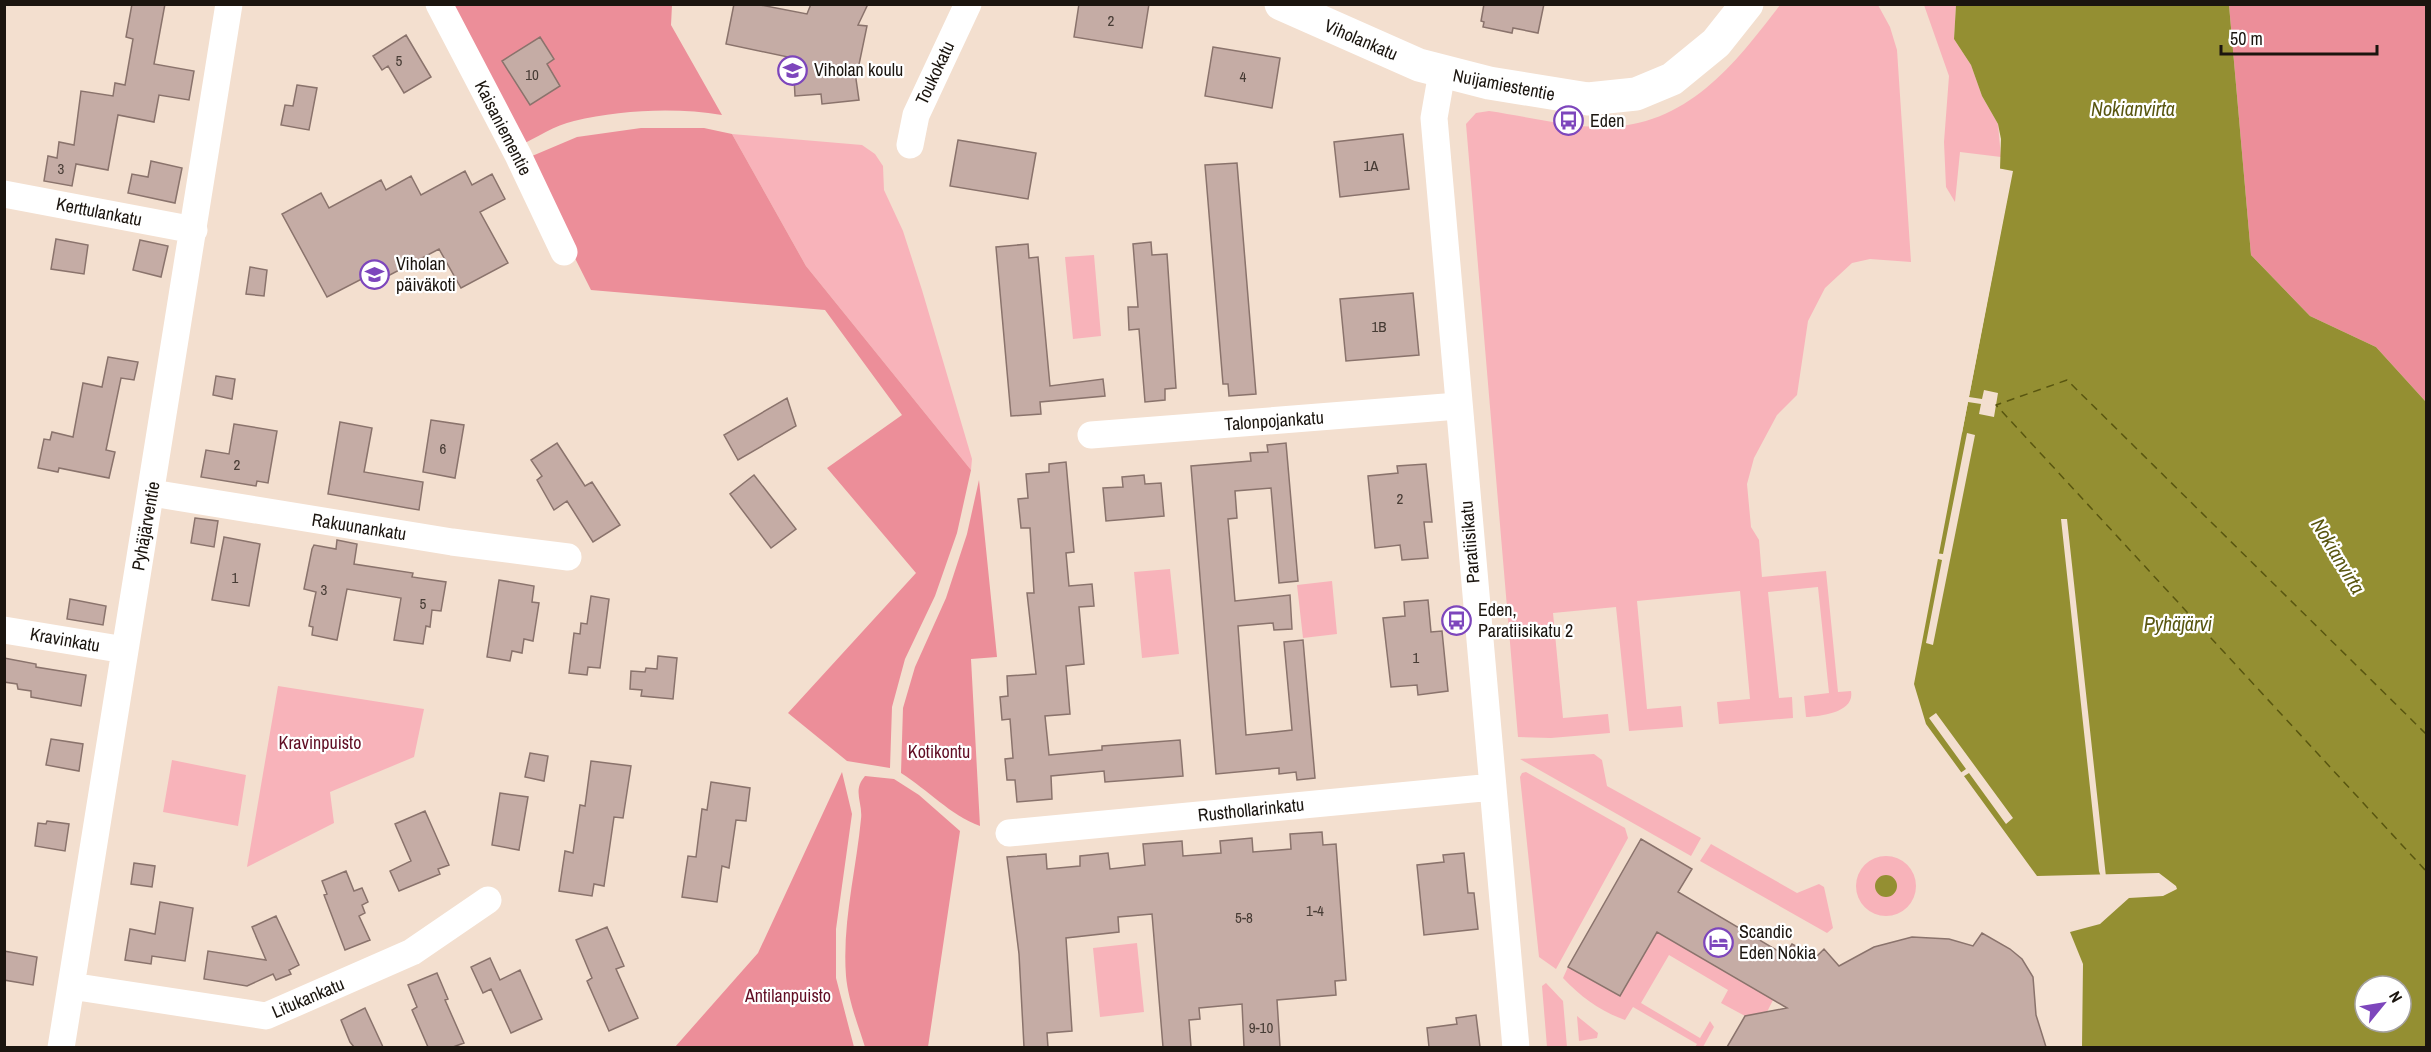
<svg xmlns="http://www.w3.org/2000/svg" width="2431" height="1052" viewBox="0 0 2431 1052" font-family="'Archivo Narrow',sans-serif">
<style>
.green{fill:#f8b3ba}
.forest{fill:#ec8e99}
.water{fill:#948f32;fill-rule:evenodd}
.pier{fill:#f3dfcf}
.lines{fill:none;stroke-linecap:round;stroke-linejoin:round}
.ferry{stroke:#595610;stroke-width:1.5;stroke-dasharray:8 6;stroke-linecap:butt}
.building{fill:#c5aca5;stroke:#8a736c;stroke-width:1.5}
.minor{stroke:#fff;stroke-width:27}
.major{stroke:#fff;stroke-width:33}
.labels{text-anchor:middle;stroke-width:4.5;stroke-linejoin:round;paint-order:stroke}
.number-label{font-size:15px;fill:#463b34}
.street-label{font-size:18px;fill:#1b150f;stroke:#fff}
.poi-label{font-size:18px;fill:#1b150f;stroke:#fff;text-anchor:start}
.park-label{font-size:18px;fill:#610d23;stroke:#fff}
.water-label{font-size:20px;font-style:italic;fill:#595610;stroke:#fff}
</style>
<rect width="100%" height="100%" fill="#f3dfcf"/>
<path class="green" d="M1780,5H1878L1890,27L1897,50L1911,262L1870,259L1852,263L1825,288L1808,321L1797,395L1777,415L1754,458L1747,484L1751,527L1759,540L1762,577L1826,571L1838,692L1851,691C1855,712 1822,716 1806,717L1804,696L1829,693L1818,587L1768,592L1779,698L1792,697L1793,718L1719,724L1717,702L1750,699L1740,591L1637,601L1647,709L1681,706L1683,727L1629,731L1616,607L1553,613L1563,718L1608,714L1610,733L1551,738L1518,737L1466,124L1476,113L1489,111C1524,116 1567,127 1602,127C1687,127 1734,65 1780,5Z
M1924,5H1956L1954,39L1971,65L1982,96L1998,124L2001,157L1960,152L1955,202L1946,187L1944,142L1949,76Z
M732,134L862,145L875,154L883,166L884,190L903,231L922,290L972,459L971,470L806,266Z
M1094,255L1101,336L1073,339L1065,257Z
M1170,569L1179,654L1142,658L1134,572Z
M1332,581L1337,634L1303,638L1297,585Z
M278,686L424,709L414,757L330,792L334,823L247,867Z
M1594,754L1602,760L1607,786L1701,838L1691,856L1520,759Z
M172,760L246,775L238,826L163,812Z
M1526,772L1625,828L1628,838L1556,969L1539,957L1520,777L1522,773Z
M1711,844L1797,893L1819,884L1824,887L1833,928L1827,933L1700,861Z
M1856 886a30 30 0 1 1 60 0a30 30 0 1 1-60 0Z
M1657,932L1773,1000L1767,1012L1745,1016L1721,1003L1728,990L1669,955L1641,1003L1700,1038L1710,1021L1714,1027L1703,1047H1695L1697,1044L1633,1007L1625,1020C1600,1011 1582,998 1563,978L1568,967L1620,996Z
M1137,943L1144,1012L1100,1017L1093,948Z
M1546,983L1563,1001L1567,1047H1547L1542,986Z
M1577,1016L1598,1033L1597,1038L1579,1041Z"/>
<path class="forest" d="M447,5H672L671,25L722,115C675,107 620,110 574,121C555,125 536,138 519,146Z
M2229,5H2426V402L2376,347L2310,316L2251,255Z
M641,128H704L732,134L806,266L971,470L957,533L935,596L905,659L892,707L890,768L847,761L788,713L916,573L827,468L902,415L825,310L591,290L525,159L577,137Z
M979,480L997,657L971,659L980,826C950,815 928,790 901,773L903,708L915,667L946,598L967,534Z
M842,772L852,814L836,929V978L854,1047H675L758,953Z
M865,776L894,779L919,795L960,831L928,1047H865C858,1025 848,999 846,976C842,923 856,871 861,819C863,802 852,791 865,776Z"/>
<path class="water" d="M1956,5H2229L2251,255L2310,316L2376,347L2426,402V1047H2082L2083,964L2070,932L2100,924L2129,898L2163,896L2177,889L2176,886L2159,873L2037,876L1926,724L1914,684L2012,172L2000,169L2001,139L1998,124L1982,96L1971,65L1954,39ZM2365,986H2401V1022H2365Z
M1875 886a11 11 0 1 1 22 0a11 11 0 1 1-22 0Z"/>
<path class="pier" d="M1997,168L2013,171L1969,397L1982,399L1984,390L1998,393L1994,417L1979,414L1981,404L1968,402L1962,433L1959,432L2009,174L1999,172Z
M1967,433L1975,435L1933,645L1926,643L1942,560L1934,558L1935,553L1943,554Z
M2061,519H2067L2106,877H2101L2099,871Z
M1936,713L2013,818L2006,824L1969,773L1961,778L1959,774L1966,769L1929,718Z"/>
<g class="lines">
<path class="ferry" d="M2426,734L2067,380L1996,405L2426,871"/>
</g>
<path class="building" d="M132,4H165L154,64L194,71L189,100L159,95L154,122L118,115L108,170L76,164L72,186L44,181L48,156L57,158L59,142L74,145L81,91L113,96L115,83L125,85L133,39L126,37Z
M734,4H755L807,14L811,4H868L858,25L867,26L856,79L859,100L822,104L821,94L795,96L793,58L726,44Z
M1079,4H1149L1142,48L1074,37Z
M1484,4H1544L1538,33L1513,28L1512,33L1483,27L1484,22L1481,21Z
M406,35L431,77L404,93L388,66L382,70L373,56Z
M540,37L554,59L547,64L560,86L530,105L502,61Z
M1213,47L1280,58L1272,108L1205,96Z
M297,85L317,88L309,130L281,125L285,105L293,106Z
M1403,134L1409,189L1340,197L1334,142Z
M958,140L1036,153L1028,199L950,186Z
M151,161L182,168L175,203L128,193L132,174L148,177Z
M1237,163L1256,394L1229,396L1228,384H1223L1205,165Z
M465,171L472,185L492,174L505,199L480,212L508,263L461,288L439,249L386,277L381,269L327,297L282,214L321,193L329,208L381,180L386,190L411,176L421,195Z
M56,239L88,245L84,274L51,269Z
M140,240L168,246L161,277L133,270Z
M1151,242L1152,255L1167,254L1176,388L1165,389V400L1145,402L1139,329L1129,330L1128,307H1138L1133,244Z
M1028,244L1029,258L1038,257L1050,386L1103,379L1105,396L1040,402L1041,414L1011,416L996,247Z
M250,267L267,270L264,296L246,294Z
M1413,293L1419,355L1346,361L1340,299Z
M108,357L138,362L134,380L121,378L106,450L115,452L109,478L59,468L58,472L38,468L44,439L50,440L52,432L73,437L83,383L102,387Z
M216,376L235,379L232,399L213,395Z
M787,398L796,426L738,460L724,435Z
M431,420L464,425L455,478L423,472Z
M340,422L372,428L364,472L423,482L419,510L328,494Z
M234,424L277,431L268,483L257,481L256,486L201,477L206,450L229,454Z
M557,443L585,486L592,482L620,525L593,542L567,501L554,510L537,480L542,476L531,460Z
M1286,443L1298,581L1279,583L1271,488L1235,491L1237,518L1228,519L1235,601L1290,595L1292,629L1274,630L1273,623L1238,626L1246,735L1292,730L1284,642L1303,640L1315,778L1297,780L1296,772L1279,774V768L1216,774L1191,466L1251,461L1250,453L1268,452L1267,445Z
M1066,462L1074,552L1066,553L1069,586L1092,584L1094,606L1079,607L1084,664L1066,666L1070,714L1045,716L1049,755L1102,750V746L1180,740L1183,776L1105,782L1104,771L1051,776L1052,799L1017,802L1015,780H1007L1005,759L1013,758L1010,719L1002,720L1000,697L1008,696L1007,676L1036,674L1027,593H1034L1030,528H1021L1018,499L1028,498L1026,474L1049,472V464Z
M1426,464L1432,522H1424L1428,558L1402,560L1400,545L1375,548L1368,476L1398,473L1397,466Z
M754,475L796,529L771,548L730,494Z
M1144,475L1145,484L1161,483L1164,516L1106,521L1103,488L1123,487L1122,477Z
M195,518L218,521L214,547L191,543Z
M224,537L260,544L249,606L212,600Z
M337,540L357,544L354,564L413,573L412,577L446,582L441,611L432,610L430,627L426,626L423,644L394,640L401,598L347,589L337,640L312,635L313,627L309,626L316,592L304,589L312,549L314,545L336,549Z
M499,580L534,586L532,602L539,603L533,641L524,639L522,653L512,651L510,661L487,657Z
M591,596L609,599L600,668L588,667L587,675L569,673L574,633L580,634L581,623L587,624Z
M70,599L106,606L103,625L67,619Z
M1428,600L1431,632L1442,631L1448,691L1418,695L1417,685L1391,687L1383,618L1405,616L1404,602Z
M658,656L677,658L673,699L641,696L642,690L630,689L631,671L645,672L646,668L657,669Z
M4,658L36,664V667L86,675L81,706L31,697V691L18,689L17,684L4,682Z
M51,739L83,744L79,771L46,765Z
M530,753L548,756L544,781L525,777Z
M591,761L631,766L623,818L614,817L604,886L594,884L592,896L559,891L565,851L573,853L580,805L585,806Z
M711,782L750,788L746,821L736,820L729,868L722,866L717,902L682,897L688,856L696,857L702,809L707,810Z
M500,793L528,797L519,850L492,845Z
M425,811L449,865L438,869L440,874L399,891L390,871L411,861L395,824Z
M47,821L69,824L65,851L35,846L38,823L46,824Z
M1322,832L1323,845L1336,844L1346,980L1335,981L1336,995L1277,1000L1280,1047H1244L1242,1004L1199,1008L1200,1019L1189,1020L1191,1047H1163L1152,914L1118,917L1119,932L1066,938L1072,1031L1047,1033L1048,1047H1024L1019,954L1007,857L1046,854L1047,869L1080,866V856L1108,853L1110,869L1145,865L1143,844L1182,841L1183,856L1221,853L1220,841L1252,838L1253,852L1291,849L1290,834Z
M1641,839L1692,869L1678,892L1785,955L1792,944L1816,957L1824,949L1839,966L1874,947L1912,937L1949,939L1973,946L1982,933L2010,949L2022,959L2033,977L2036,1015L2046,1047H1727L1745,1016L1787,1008L1657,932L1620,996L1568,967Z
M1464,853L1468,893H1474L1478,929L1424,935L1417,865L1444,862L1443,855Z
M134,863L155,866L152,887L131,884Z
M346,871L354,891L362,888L368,902L362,905L365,913L359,916L370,940L345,950L324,895L327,894L322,881Z
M160,902L193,908L185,961L152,956L151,964L125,960L130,929L155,934Z
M276,916L299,965L289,970L291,974L276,980L273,974L247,986L204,979L208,951L266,960L252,927Z
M607,927L624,966L616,969L638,1018L609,1031L587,981L592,978L576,940Z
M4,951L37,957L33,985L4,980Z
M490,958L500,980L520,970L542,1019L511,1033L491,989L483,993L471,967Z
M437,973L448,999L445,1000L464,1043L453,1047H428L412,1010L417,1007L408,985Z
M365,1008L383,1047H354L350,1042L341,1020Z
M1476,1015L1480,1047H1429L1427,1028L1457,1024L1456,1018Z"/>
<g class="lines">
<path class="minor" d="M439,4L518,155L564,252
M1442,72L1434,118L1516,1048
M910,145L916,115L968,4
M4,194L194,230
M1091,435L1458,406
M152,493L452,542L568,557
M4,630L125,650
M1009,833L1493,787
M71,986L266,1016L412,952L488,900
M61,1048L229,4"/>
<path class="major" d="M1281,4L1419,65L1489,83L1588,99L1636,94L1672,79L1716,43L1747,4"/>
</g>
<defs>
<symbol id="school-ring" viewBox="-11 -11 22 22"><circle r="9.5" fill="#fff" stroke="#7d46bc" stroke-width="1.5"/><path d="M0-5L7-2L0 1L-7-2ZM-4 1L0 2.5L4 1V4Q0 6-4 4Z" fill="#7d46bc"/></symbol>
<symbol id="bus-ring" viewBox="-11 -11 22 22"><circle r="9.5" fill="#fff" stroke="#7d46bc" stroke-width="1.5"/><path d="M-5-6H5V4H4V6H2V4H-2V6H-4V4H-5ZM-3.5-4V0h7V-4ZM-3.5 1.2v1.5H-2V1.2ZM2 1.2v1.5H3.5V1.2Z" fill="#7d46bc"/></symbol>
<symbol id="hotel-ring" viewBox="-11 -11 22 22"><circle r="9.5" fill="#fff" stroke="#7d46bc" stroke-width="1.5"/><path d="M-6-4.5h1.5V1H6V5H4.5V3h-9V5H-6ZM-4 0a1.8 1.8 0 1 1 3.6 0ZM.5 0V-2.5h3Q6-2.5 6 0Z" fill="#7d46bc"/></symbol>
</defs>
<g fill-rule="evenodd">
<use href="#school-ring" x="776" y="54" width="33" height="33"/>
<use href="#bus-ring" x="1552" y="104" width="33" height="33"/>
<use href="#school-ring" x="358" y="258" width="33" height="33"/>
<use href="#bus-ring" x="1440" y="604" width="33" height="33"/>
<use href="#hotel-ring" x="1702" y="926" width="33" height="33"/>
</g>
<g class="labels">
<g class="number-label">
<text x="1111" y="26">2</text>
<text x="399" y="66">5</text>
<text x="532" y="80">10</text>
<text x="1243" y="82">4</text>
<text x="1371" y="171">1A</text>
<text x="61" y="174">3</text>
<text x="1379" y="332">1B</text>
<text x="443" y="454">6</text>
<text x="237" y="470">2</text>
<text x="1400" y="504">2</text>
<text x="235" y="583">1</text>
<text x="324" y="595">3</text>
<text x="423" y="609">5</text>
<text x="1416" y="663">1</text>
<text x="1315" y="916">1-4</text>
<text x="1244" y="923">5-8</text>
<text x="1261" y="1033">9-10</text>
</g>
<g class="street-label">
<text transform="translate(1361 40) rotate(23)" y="6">Viholankatu</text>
<text transform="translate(935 73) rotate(-65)" y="6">Toukokatu</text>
<text transform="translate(1504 85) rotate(11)" y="6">Nuijamiestentie</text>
<text transform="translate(503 128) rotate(63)" y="6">Kaisaniementie</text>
<text transform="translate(99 212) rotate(11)" y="6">Kerttulankatu</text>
<text transform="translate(1274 421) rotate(-4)" y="6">Talonpojankatu</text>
<text transform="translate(146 526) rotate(-80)" y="6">Pyhäjärventie</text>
<text transform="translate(359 527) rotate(9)" y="6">Rakuunankatu</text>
<text transform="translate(1470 542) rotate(-95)" y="6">Paratiisikatu</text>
<text transform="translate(65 640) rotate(10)" y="6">Kravinkatu</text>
<text transform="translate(1251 810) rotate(-6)" y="6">Rusthollarinkatu</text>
<text transform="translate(308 998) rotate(-23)" y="6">Litukankatu</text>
</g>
<g class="poi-label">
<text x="814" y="76">Viholan koulu</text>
<text x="1590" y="127">Eden</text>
<text x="396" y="270">Viholan<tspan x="396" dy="21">päiväkoti</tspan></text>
<text x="1478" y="616">Eden,<tspan x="1478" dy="21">Paratiisikatu 2</tspan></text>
<text x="1739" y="938">Scandic<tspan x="1739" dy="21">Eden Nokia</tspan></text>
</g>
<g class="park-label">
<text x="320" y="749">Kravinpuisto</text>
<text x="939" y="758">Kotikontu</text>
<text x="788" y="1002">Antilanpuisto</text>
</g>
<g class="water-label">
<text x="2133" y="116">Nokianvirta</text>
<text transform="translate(2338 556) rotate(59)" y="7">Nokianvirta</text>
<text x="2178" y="631">Pyhäjärvi</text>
</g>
</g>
<rect width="2431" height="1052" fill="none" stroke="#1b150f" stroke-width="12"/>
<g transform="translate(2383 1004) rotate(60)"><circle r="28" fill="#ffffff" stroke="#a4a19f" stroke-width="1.5"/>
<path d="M0-4.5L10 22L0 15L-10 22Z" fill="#7d46bc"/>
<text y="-9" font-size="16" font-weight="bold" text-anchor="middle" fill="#1b150f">N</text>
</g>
<path d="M2221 45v9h156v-9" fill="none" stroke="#1b150f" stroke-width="3"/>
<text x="2230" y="45" font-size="18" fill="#1b150f" stroke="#ffffff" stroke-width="4.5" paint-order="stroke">50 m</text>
</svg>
